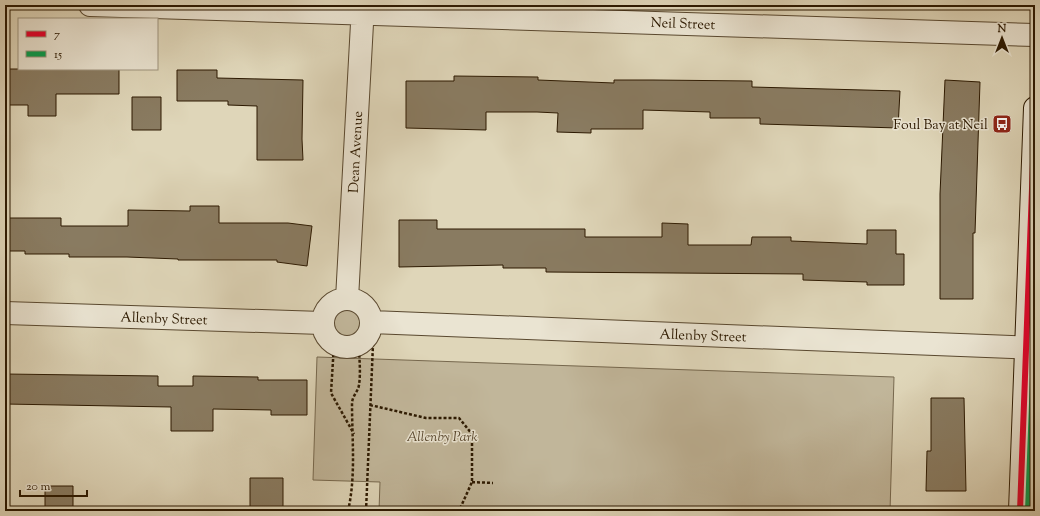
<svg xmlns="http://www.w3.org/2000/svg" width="1040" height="516" viewBox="0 0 1040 516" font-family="'Sorts Mill Goudy',serif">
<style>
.green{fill:#c1b69a;stroke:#76684e}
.building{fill:#897b61;stroke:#2c1901}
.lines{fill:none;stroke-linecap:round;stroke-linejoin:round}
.street-casing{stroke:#59482f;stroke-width:24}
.secondary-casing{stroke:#2c1901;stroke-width:24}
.path{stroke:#2c1901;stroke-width:2.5;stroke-dasharray:3 2;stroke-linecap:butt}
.street{stroke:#eae4d2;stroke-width:22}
.secondary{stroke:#eae4d2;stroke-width:22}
.bus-1-casing{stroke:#eae4d2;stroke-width:9}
.bus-2-casing{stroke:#eae4d2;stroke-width:9}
.bus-1{stroke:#e4002b;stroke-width:6}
.bus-2{stroke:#029f4d;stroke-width:6}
.labels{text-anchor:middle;stroke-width:3;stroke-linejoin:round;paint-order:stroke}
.street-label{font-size:14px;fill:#2c1901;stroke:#eae4d2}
.poi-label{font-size:14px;fill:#2c1901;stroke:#eae4d2;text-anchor:end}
.park-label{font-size:14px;font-style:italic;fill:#59482f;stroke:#eae4d2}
</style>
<rect width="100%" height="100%" fill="#dfd6b9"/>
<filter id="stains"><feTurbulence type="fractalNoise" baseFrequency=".005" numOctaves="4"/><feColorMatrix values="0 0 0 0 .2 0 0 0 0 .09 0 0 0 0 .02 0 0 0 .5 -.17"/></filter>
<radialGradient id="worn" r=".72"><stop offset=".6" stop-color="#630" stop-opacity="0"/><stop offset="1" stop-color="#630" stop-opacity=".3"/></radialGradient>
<path class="green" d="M349,307L359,312C362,319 361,323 358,330C344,358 316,313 349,307Z
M317,357L894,377L890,511H379L380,482L313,480Z"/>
<path class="building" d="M5,69H119V94H56V116H28V105H5Z
M177,70H217V78L303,80L302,139L303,160H257V106L228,105V101H177Z
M454,76L538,77V80L614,83V80H653L752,81V87L900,91L898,128L760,124V118H710V112L643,110V129H591V133L557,132L558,113L537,112H486V130L406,128V81H454Z
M945,80L980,82L975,233H973V299H940V194Z
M132,97H161V130H132Z
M190,206H219V223H288L312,226L307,266L277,262V260H178V259L127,257H69V254H25V251H5V218H61V226H128V210L190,211Z
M399,220H437V229H585V237H662V223L688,224V245H751L752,237H791V241L867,244V230H896V254H904V285H867V282L803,280V274L546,272V268H503V265L399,267Z
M5,374L158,376V386H193V376L258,377V380H307V415H271V410L213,409V431H171V407L5,404Z
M931,398H964L966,491H926L927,451H931Z
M250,478H283V511H250Z
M45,486H73V510H45Z"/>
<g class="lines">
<defs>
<path id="street" d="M90,5L1035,35
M347,299L363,5
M323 323a24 24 0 1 1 48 0a24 24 0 1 1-48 0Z
M5,313L322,323
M371,322L1035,348"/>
<path id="secondary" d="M1020,511L1035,108"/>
</defs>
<use href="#street" class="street-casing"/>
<use href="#secondary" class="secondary-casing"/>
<path class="path" d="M334,344L331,393L354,434
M370,405L426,418H459L472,434V482L459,511
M472,482L493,483
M348,511C356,476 352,440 352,404C352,396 358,392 359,385C361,372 359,357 359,345
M366,511L373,344"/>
<use href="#street" class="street"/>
<use href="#secondary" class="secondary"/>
<defs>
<path id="bus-1" d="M1020,511L1035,108"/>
<path id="bus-2" d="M1028,511L1035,323"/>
</defs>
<use href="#bus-1" class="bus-1-casing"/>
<use href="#bus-2" class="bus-2-casing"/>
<use href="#bus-1" class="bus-1"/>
<use href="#bus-2" class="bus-2"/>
</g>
<defs>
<symbol id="bus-square" viewBox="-11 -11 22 22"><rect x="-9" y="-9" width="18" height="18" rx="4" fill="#8f2418" stroke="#eae4d2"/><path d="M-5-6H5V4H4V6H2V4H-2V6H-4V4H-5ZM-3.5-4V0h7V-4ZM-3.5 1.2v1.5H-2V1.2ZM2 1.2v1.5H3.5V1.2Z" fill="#fff"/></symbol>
</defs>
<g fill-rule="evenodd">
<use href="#bus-square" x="991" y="113" width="22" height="22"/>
</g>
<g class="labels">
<g class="street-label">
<text transform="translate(683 23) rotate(2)" y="5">Neil Street</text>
<text transform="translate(355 152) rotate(-87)" y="5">Dean Avenue</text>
<text transform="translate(164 318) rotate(2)" y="5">Allenby Street</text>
<text transform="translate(703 335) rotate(2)" y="5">Allenby Street</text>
</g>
<g class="poi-label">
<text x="988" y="129">Foul Bay at Neil</text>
</g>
<g class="park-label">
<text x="442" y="441">Allenby Park</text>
</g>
</g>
<rect width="1040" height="516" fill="none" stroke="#dfd6b9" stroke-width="20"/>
<rect x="6" y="6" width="1028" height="504" fill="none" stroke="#2c1901" stroke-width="2"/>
<rect x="10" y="10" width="1020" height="496" fill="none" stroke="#2c1901"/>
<rect x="18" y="18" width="140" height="52" fill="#eae4d2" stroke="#9e937e"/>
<rect x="26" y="31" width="20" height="6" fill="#e4002b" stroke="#9e937e"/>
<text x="54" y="38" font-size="12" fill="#2c1901">7</text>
<rect x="26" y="51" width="20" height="6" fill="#029f4d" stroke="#9e937e"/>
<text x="54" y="58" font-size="12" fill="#2c1901">15</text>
<g transform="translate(1002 38)" stroke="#eae4d2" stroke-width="3" paint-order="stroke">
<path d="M0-3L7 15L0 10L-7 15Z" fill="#2c1901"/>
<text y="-6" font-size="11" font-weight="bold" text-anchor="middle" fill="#2c1901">N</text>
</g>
<path d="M20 490v6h67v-6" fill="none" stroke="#2c1901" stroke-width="2"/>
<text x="26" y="490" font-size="12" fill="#2c1901" stroke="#eae4d2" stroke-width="3" paint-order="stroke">20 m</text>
<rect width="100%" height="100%" filter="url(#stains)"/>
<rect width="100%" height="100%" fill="url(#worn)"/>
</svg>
